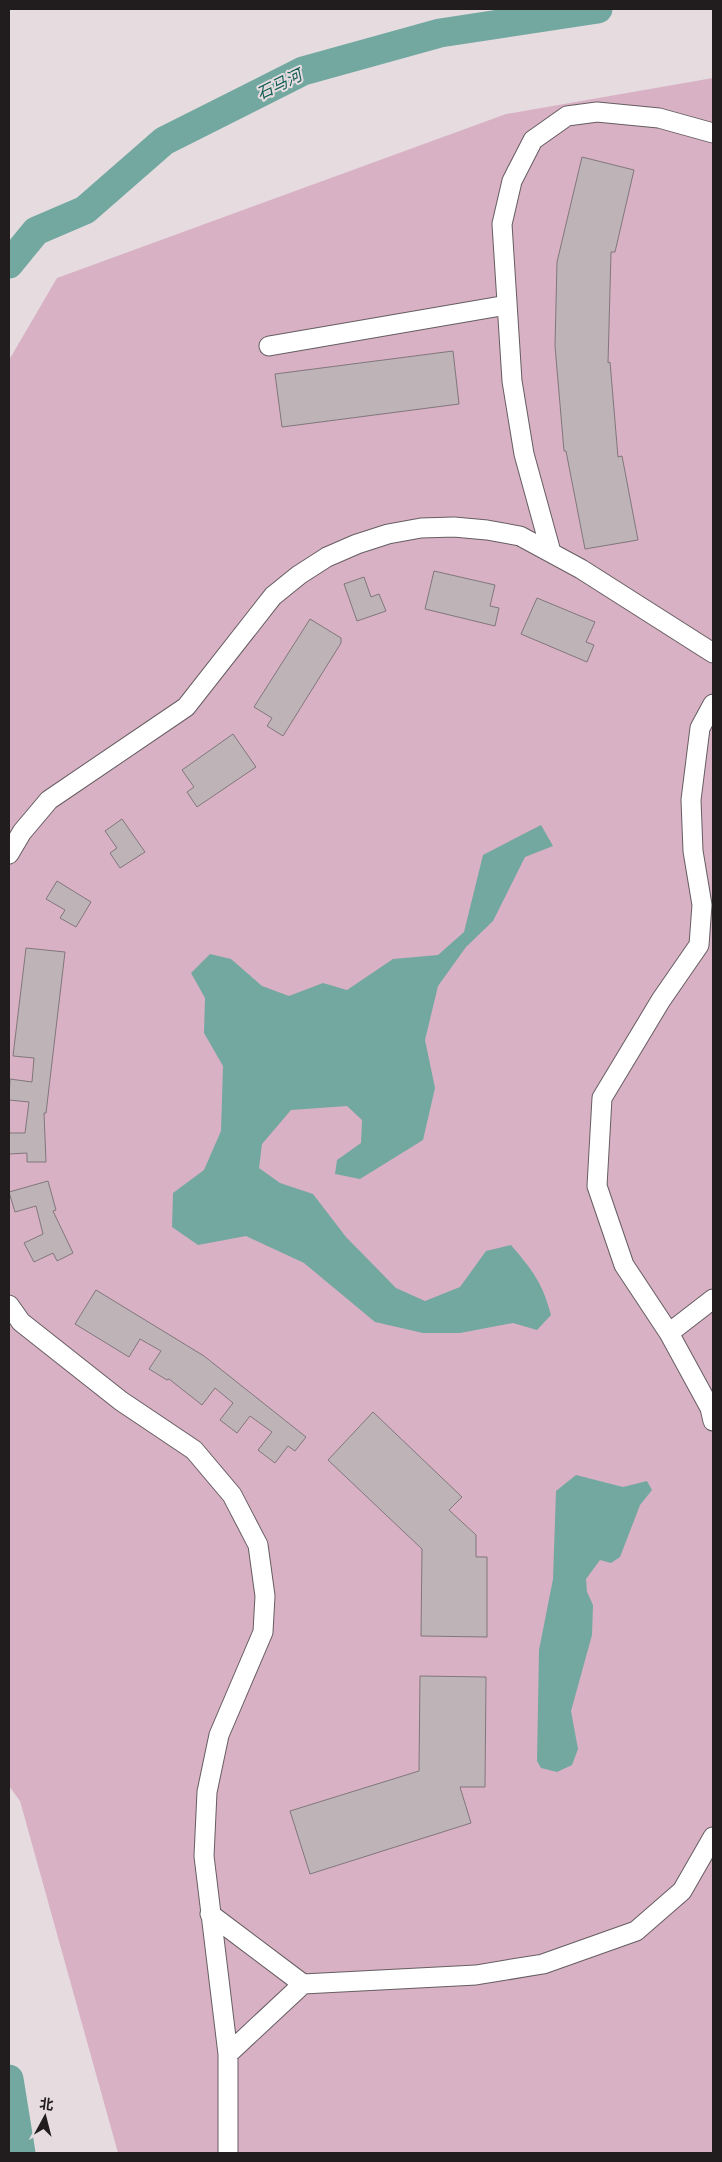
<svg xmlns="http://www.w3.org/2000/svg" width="722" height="2162" viewBox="0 0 722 2162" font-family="'Golos Text','Noto Sans SC',sans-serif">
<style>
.green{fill:#d8b1c4}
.water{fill:#72a8a0}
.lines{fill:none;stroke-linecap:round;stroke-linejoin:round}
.river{stroke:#72a8a0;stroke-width:29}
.building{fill:#beb4b8;stroke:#81777b}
.minor-casing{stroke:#665d61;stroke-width:21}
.minor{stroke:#fff;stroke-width:19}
.labels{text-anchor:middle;stroke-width:4;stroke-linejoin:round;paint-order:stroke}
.water-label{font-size:16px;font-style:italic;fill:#135f56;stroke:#e6dce0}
</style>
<rect width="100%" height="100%" fill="#e6dce0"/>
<path class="green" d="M713,78V2153H118L20,1801L9,1786V360L57,278L506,114Z"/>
<path class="water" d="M541,825L553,846L525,857L493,921L466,947L438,986L425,1040L435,1088L423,1140L360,1179L335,1174L337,1160L361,1143L362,1120L347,1106L291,1110L262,1144L259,1168L280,1183L313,1194L346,1237L396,1288L425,1301L460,1287L486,1251L511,1245C533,1271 542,1282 551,1315L537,1330L513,1323L460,1333H423L375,1322L304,1263L246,1236L198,1245L172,1227L173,1193L204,1170L221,1131L223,1066L204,1033L205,998L191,973L210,954L231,959L262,986L289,996L323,983L347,990L393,959L438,955L464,932L483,855Z
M576,1475L623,1487L647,1481L652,1490L640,1505L620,1557L611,1563L600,1560L586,1579L587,1592L593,1605L592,1635L571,1711L578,1749L572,1765L557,1772L541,1768L537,1761L539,1650L553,1579L556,1491Z"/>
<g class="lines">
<path class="river" d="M9,264L36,231L85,210L164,141L303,71L440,33L598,9
M9,2079L21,2153"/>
</g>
<path class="building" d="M582,157L634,170L615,252H611L608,363L610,362L618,457L622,456L638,540L585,549L566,451H564L555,346L557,262Z
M453,351L459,404L282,427L275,374Z
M434,571L495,585L490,606L499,608L495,626L425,609Z
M364,577L371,597L379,594L386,611L357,621L344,584Z
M537,598L595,622L586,642L594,645L587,662L521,634Z
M310,619L341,638V643L283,736L267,726L272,718L254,707Z
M233,734L256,767L197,807L187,792L194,787L182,770Z
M122,819L145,852L120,868L110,853L117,848L105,831Z
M57,881L91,902L76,927L60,918L65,910L46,899Z
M26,948L65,952L46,1113H44L46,1162H27V1153L9,1154V1133H25L29,1102L9,1100L10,1079L32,1082L34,1058L13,1056Z
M48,1181L56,1210L53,1211L73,1253L57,1261L53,1253L34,1262L24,1243L43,1234L36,1206L15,1212L9,1192Z
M96,1290L204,1356L306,1437L295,1451L288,1446L275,1463L258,1450L272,1432L250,1416L237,1433L220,1420L233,1403L215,1388L202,1405L169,1379L167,1380L149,1369L161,1351L140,1339L129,1357L75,1324Z
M373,1412L462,1497L449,1510L476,1535V1557H487V1637L421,1636L422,1549L328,1460Z
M420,1676L486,1677L485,1787H460L471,1823L310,1874L290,1811L419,1771Z"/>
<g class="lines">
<defs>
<path id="minor" d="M269,346L507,305
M551,552L524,454L512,381L502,224L512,181L533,140L567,116L597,112L659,118L713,133
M713,704L700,728L691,800L693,851L702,905L699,945L661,1000L602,1098L597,1186L624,1265L669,1333L710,1408L713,1421
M9,854L22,832L49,800L186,707L273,596L299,575L327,557L357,544L388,534L421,528L454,527L487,530L520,536L581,569L713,653
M9,1305L21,1322L121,1401L194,1450L232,1495L258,1545L265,1596L263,1632L219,1735L207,1792L204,1856L228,2054V2153
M669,1333L713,1299
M210,1914L303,1984L476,1975L543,1964L636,1931L682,1891L713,1837
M228,2054L303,1984"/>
</defs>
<use href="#minor" class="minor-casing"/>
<use href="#minor" class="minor"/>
</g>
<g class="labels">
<g class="water-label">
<text transform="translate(279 84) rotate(-26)" y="6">石马河</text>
</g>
</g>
<rect width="722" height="2162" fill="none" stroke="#211d1e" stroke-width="20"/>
<g transform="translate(45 2117) rotate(7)" stroke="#e6dce0" stroke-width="4" paint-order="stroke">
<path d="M0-4L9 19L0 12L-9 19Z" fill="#211d1e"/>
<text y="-8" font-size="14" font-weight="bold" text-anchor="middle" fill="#211d1e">北</text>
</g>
</svg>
